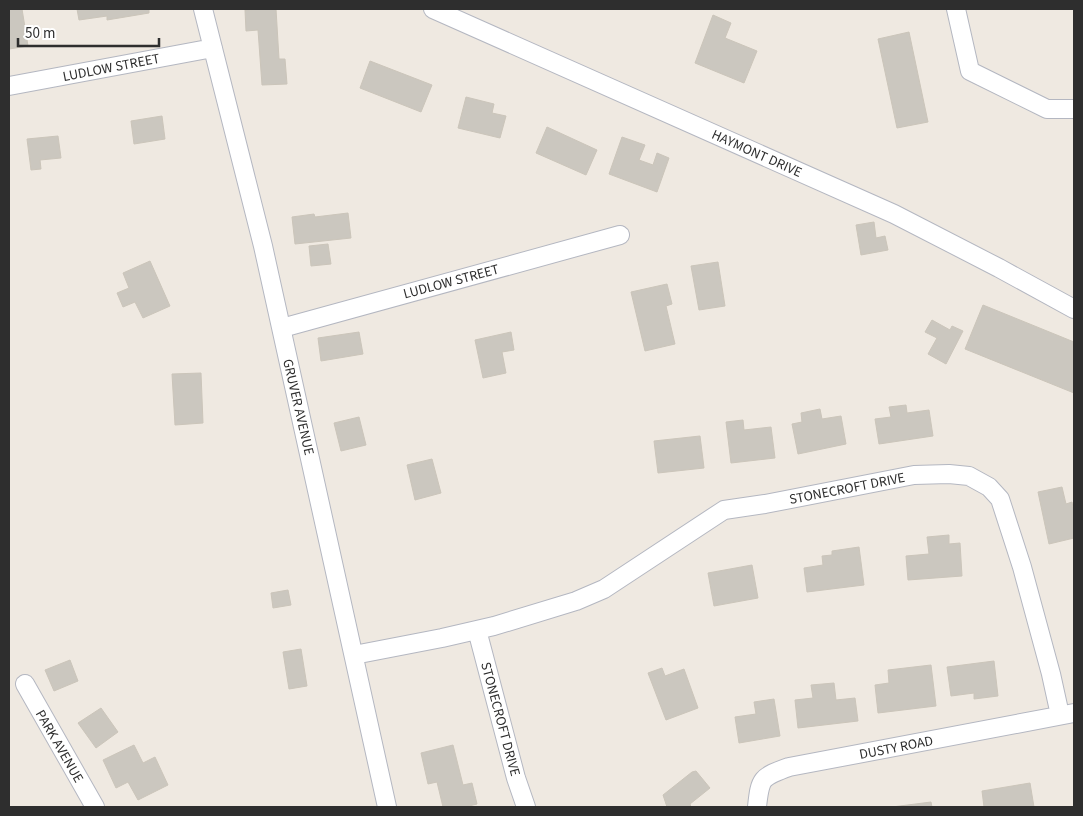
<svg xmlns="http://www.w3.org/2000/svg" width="1083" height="816" viewBox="0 0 1083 816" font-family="'Source Sans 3',sans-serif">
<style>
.building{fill:#cbc7bf;stroke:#cbc5ba}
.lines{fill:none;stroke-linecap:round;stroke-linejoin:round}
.minor-casing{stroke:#b4b7c1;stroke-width:20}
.minor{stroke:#fff;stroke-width:18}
.labels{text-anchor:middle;stroke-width:4.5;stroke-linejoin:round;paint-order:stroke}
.street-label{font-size:14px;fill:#2e2e2e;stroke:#fff}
</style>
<rect width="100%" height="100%" fill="#efe9e1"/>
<path class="building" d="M9,9H22L28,46L9,49Z
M77,9H149V13L107,20V16L79,20Z
M260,9H276L279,59H285L287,84L262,85L258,30L246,31L245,10Z
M713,15L731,23L725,38L757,51L744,83L695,63Z
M909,32L928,122L897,128L878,39Z
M370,61L432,85L421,112L360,88Z
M466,97L494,104L492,113L506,116L500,138L458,128Z
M162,116L165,139L134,144L131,121Z
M547,127L597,150L586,175L536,153Z
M58,136L61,158L40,160L41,169L31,170L27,139Z
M622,137L645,145L639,160L653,165L657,153L669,158L657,192L609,174Z
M348,213L351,238L295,244L292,217L314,214L315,217Z
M874,222L876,238L885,236L888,250L861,255L856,225Z
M328,244L331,264L311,266L309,246Z
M150,261L170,306L143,318L135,302L123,307L117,293L129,288L123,273Z
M718,262L725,306L699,310L691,266Z
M667,284L672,304L666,306L675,344L645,351L631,292Z
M983,305L1074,342V393L965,349Z
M932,320L950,330L952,326L963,331L946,364L928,354L937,338L925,332Z
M359,332L363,354L321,361L318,338Z
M511,332L514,350L502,352L506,373L483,378L475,340Z
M201,373L203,423L175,425L172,374Z
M906,405L907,413L929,410L933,436L879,444L875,419L891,417L889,407Z
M820,409L822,419L841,416L846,444L798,454L792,424L802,422L801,413Z
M359,417L366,445L341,451L334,423Z
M743,420L744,430L771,427L775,458L731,463L726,422Z
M700,436L704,468L658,473L654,441Z
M432,459L441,493L415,500L407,465Z
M1062,487L1066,504L1072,502L1074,513V538L1049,544L1038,492Z
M949,535V544L960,543L962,576L908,580L906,556L929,554L927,537Z
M859,547L864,585L807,592L804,568L823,565L822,556L832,555V551Z
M752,565L758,598L714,606L708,573Z
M288,590L291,605L273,608L271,593Z
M301,649L307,686L289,689L283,652Z
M70,660L78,681L54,691L45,670Z
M994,661L998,696L974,699V693L951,696L947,667Z
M931,665L936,706L878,713L875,685L889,683L888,670Z
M662,668L665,676L684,669L698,708L666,720L648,673Z
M834,683L836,700L855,698L858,721L798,728L795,700L813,698L811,685Z
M774,699L780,736L739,743L735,717L756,714L754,702Z
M101,708L118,732L96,748L78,723Z
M134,745L143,763L155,757L168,785L138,800L128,782L116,788L103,760Z
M453,745L463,785L472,783L477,804L465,807H443L437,782L428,784L421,753Z
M696,771L710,788L690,804L691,807H667L663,795L692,772Z
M1030,783L1034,807H984L982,791Z
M931,802L932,807H892Z"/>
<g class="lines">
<defs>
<path id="minor" d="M203,9L263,246L387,807
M433,9L894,214L999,268L1074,309
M956,9L970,71L1047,109H1074
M9,86L213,48
M282,328L620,235
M477,630L516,778L526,807
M354,655L442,638L494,626L576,601L604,589L724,510L765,504L914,475L949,474L969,476L989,487L1000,499L1022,567L1051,674L1060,715
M25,684L95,807
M757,807C760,778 761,777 789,767L1074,713"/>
</defs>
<use href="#minor" class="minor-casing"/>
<use href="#minor" class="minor"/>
</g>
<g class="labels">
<g class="street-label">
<text transform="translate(111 67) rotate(-11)" y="5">LUDLOW STREET</text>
<text transform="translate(757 153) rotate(24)" y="5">HAYMONT DRIVE</text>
<text transform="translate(451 281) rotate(-15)" y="5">LUDLOW STREET</text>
<text transform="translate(299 407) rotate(77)" y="5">GRUVER AVENUE</text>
<text transform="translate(847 488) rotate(-11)" y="5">STONECROFT DRIVE</text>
<text transform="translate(501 719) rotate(75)" y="5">STONECROFT DRIVE</text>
<text transform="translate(60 746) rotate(60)" y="5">PARK AVENUE</text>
<text transform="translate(896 747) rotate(-11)" y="5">DUSTY ROAD</text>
</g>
</g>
<rect width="1083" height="816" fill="none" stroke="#2e2e2e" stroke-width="20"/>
<path d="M18 38v8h141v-8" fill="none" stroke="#2e2e2e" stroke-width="2.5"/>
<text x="25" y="38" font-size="15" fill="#2e2e2e" stroke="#ffffff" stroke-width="4" paint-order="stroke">50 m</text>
</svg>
